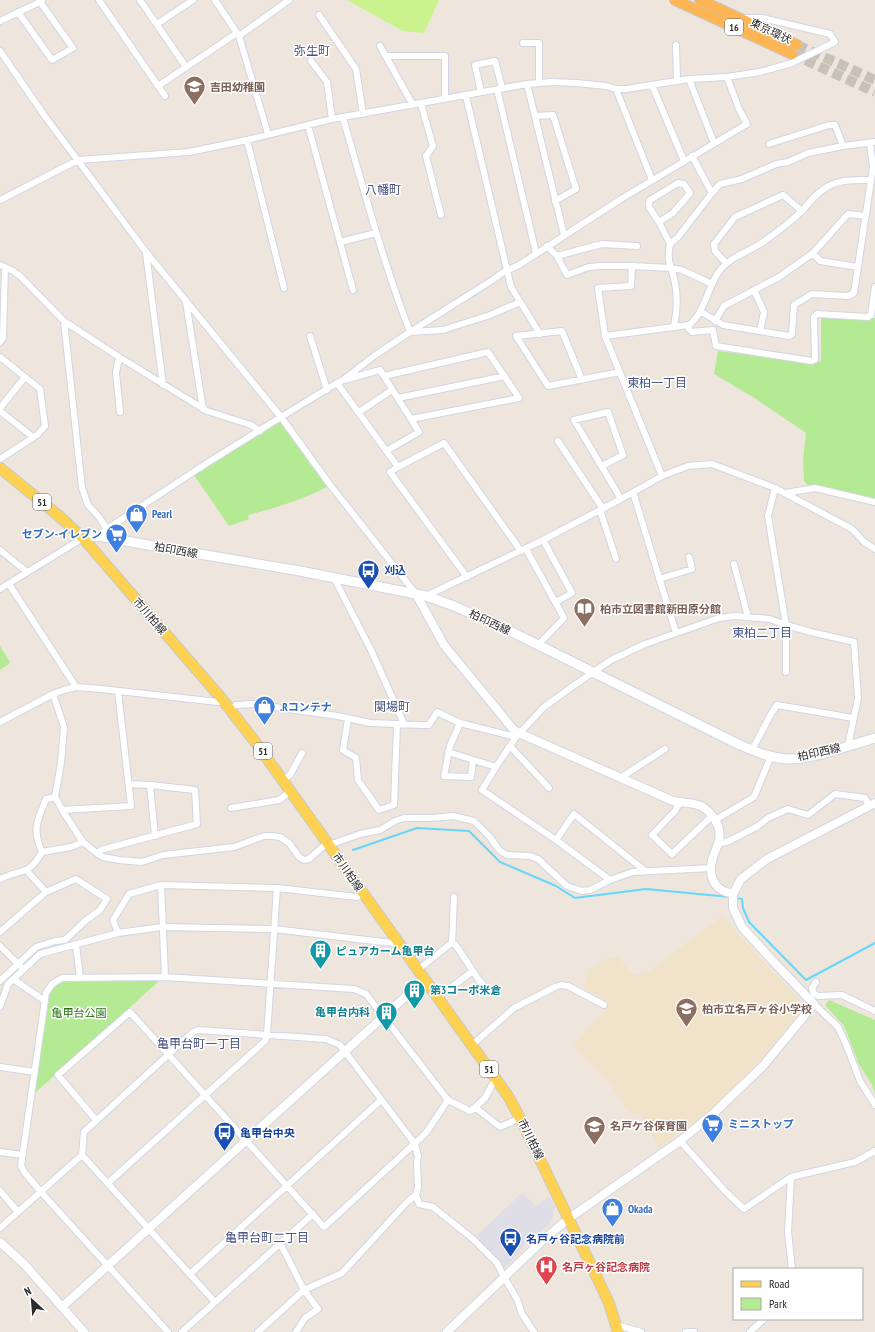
<svg xmlns="http://www.w3.org/2000/svg" width="875" height="1332" viewBox="0 0 875 1332" font-family="'PT Sans Narrow','Noto Sans JP',sans-serif">
<style>
.industrial{fill:#dfdde6}
.education{fill:#f1e3c9}
.green{fill:#b3ea93}
.pitch{fill:#caf28d}
.lines{fill:none;stroke-linecap:round;stroke-linejoin:round}
.stream{stroke:#65d7fa;stroke-width:2}
.trunk-tunnel{stroke:#c7c1b9;stroke-width:10;stroke-dasharray:10 5;stroke-linecap:butt}
.minor-casing{stroke:#d1d5e5;stroke-width:8}
.tertiary-casing{stroke:#d1d5e5;stroke-width:10}
.secondary-casing{stroke:#d1d5e5;stroke-width:11}
.primary-casing{stroke:#c8c8c8;stroke-width:12}
.trunk-casing{stroke:#c8c8c8;stroke-width:12}
.minor{stroke:#fff;stroke-width:6}
.tertiary{stroke:#fff;stroke-width:8}
.secondary{stroke:#fff;stroke-width:9}
.primary{stroke:#fed151;stroke-width:10}
.trunk{stroke:#feb654;stroke-width:10}
.labels{text-anchor:middle;stroke-width:3;stroke-linejoin:round;paint-order:stroke}
.shield{fill:#fff;stroke:#6b6b6b;stroke-width:1}
.shield-label{font-size:10px;font-weight:bold;fill:#2b2b2b}
.street-label{font-size:11px;fill:#2b2b2b;stroke:#fff}
.education-label{font-size:11px;font-weight:bold;fill:#785e54;stroke:#fff;text-anchor:start}
.shop-label{font-size:11px;font-weight:bold;fill:#366cbe;stroke:#fff;text-anchor:start}
.transit-label{font-size:11px;font-weight:bold;fill:#164399;stroke:#fff;text-anchor:start}
.culture-label{font-size:11px;font-weight:bold;fill:#0d838f;stroke:#fff;text-anchor:start}
.park-label{font-size:11px;fill:#297013;stroke:#fff}
.health-label{font-size:11px;font-weight:bold;fill:#be3a42;stroke:#fff;text-anchor:start}
.neighbourhood-label{font-size:12px;fill:#465280;stroke:#fff}
</style>
<rect width="100%" height="100%" fill="#eee6dc"/>
<path class="industrial" d="M522,1193L536,1206L549,1197L555,1207L551,1223L529,1241L504,1269L500,1261L476,1236Z"/>
<path class="education" d="M723,916L736,932L798,998L800,1012L759,1061L731,1091L706,1113L659,1149L641,1114H630L609,1082L573,1046L610,1003L583,987L589,970L602,961L617,956L634,975L651,970Z"/>
<path class="green" d="M821,318H875V499L864,501L814,491L804,481L803,459L806,433L756,399L714,374L718,351L814,364L821,361Z
M279,421L327,487C302,500 275,508 248,515L249,519L229,526L194,475Z
M0,646L10,662L9,664L0,670Z
M158,980L159,981L35,1093L49,998C52,989 56,984 65,982Z
M829,1000L875,1020V1094L872,1085L859,1064L844,1026L825,1005Z"/>
<path class="pitch" d="M347,0H439L424,33L403,31Z"/>
<g class="lines">
<path class="stream" d="M353,850L417,828L469,831L500,862L556,886L575,898L646,889L730,897
M734,898L742,899L743,908L749,922L806,980L875,943"/>
<path class="trunk-tunnel" d="M797,45L875,80
M792,54L875,92"/>
<defs>
<path id="minor" d="M99,0L165,96
M140,0L186,67
M215,0L239,36L268,134
M18,12L52,60L73,48L40,2
M319,15L356,69L363,114
M0,21L42,1
M157,24L193,0
M239,36L289,0
M523,43H539V83
M676,45L677,81
M380,46L413,105
M0,51L44,115L146,252L281,417L337,383L398,467L390,472L467,577
M386,56H445V98
M311,61L327,82L332,119
M689,79L714,143
M527,84L564,235
M652,85L684,161
M158,86L237,33
M497,89L536,253
M616,89L652,180
M481,92L475,65L495,61L502,88
M466,96L511,287L540,334
M421,104L433,146L426,156L441,215
M535,116L553,115L576,189L555,201
M343,118C364,190 383,262 410,332L443,330L490,315L520,302
M308,125L353,290
M247,140L284,288
M769,144L829,125H835L843,146
M692,156L712,193
M0,200L78,160L189,152L247,140L332,119L527,84L551,82L577,83L606,86L616,89H626L689,79L727,77L760,72L792,63L835,42L830,34L762,18H742
M659,222L673,213L690,193L684,184L678,183L650,200L649,203V207L659,222L670,244
M340,242L376,233
M547,246L557,256L567,275L589,267L600,266H632L671,268L682,270L712,284
M146,253L163,385
M813,253L820,261L858,267
M557,256L602,244L637,246
M726,263L715,251L714,244L735,217L783,195L802,211
M0,265L13,271L20,276L64,321L119,357L207,411L251,425L260,431
M632,266L631,286L598,288L605,336L662,476
M754,290L764,312L760,331
M186,302L203,409
M700,311L723,325L789,336L792,334L794,305L812,294L848,296L854,293L873,167L870,143
M64,321L82,488L88,505L99,517L107,529
M715,321L724,306L779,277L813,253L848,214L866,216
M689,325V329L692,332L713,330L716,346L812,361L815,359L814,317L817,314L868,317L871,315L875,287
M674,327C677,312 678,298 675,283C672,267 666,262 670,244L678,237L712,193L720,184L742,179L776,164L788,162L808,153L843,146L875,142
M310,336L327,390
M605,336L689,325C706,311 707,287 720,270C731,256 749,252 763,242C776,233 789,223 801,212C809,203 816,193 827,187C841,179 856,180 871,180
M0,342L3,338L5,267
M0,357L40,389L45,426L37,435L0,459
M119,357L116,373L120,412
M384,376L488,352L519,398L411,419
M344,380L380,370L419,432L386,451
M582,380L562,331L516,336L548,386L620,372
M337,383L343,380L374,356L410,332L494,279L502,273L519,265L621,199L747,124L739,109L727,77
M398,398L505,376
M0,408L25,377
M0,411L33,437
M359,412L392,390
M558,441L603,509
M602,466L623,455L608,412L574,420L621,499
M398,467L444,443L521,551
M633,492L676,633
M786,493L815,488L875,502
M600,510L616,559
M98,536L107,529L204,465L281,417L331,486L416,594
M543,540L572,593L556,602
M526,549L564,618L538,645
M0,550L27,572
M734,564L748,617
M334,578L371,650L404,724
M659,579L692,569L689,557
M9,584L76,687
M0,589L83,538
M426,596L543,540L621,499L662,476L688,466L712,464L775,488L852,529L864,542L875,549
M786,672V625L811,632L854,642L858,698L848,746
M53,694L64,727L61,763L55,797L64,813L83,842L98,854L103,857L119,860L142,862L163,855L234,847L264,836H272L280,837L289,843L299,857L304,860L309,859L327,843
M231,709L236,705L253,704L338,716L370,723L422,725H429L437,712L460,723L516,737L544,707L576,684L611,660L645,644L719,618L735,616L770,619L786,625L768,516L775,488
M348,719L343,750L356,758L358,780L379,810L394,805L397,724
M0,722L53,694L64,690L76,687L101,689L218,702L222,699
M460,723L450,746L444,776L471,777L473,760
M510,746L549,788
M752,750L771,714L777,705L853,718
M448,752L496,767L516,737
M496,767L482,790L556,840L610,880
M620,778L665,749
M283,780L290,775L302,753
M150,785L155,836
M55,797L46,799C37,821 32,830 42,852L71,847L83,842
M680,802L675,811L652,835L672,854L712,816
M231,808L279,800L291,791
M62,810L131,806L118,691
M715,820L754,797L771,756
M556,840L574,814L644,870
M718,844L729,841L758,826L768,818L788,809L808,815L835,794L865,798L869,805
M329,845L360,834L380,830L395,821L404,818H433L453,816L474,821L490,837L499,850L507,855L530,856L538,859L567,886L582,891L590,890L610,880L633,872L711,868
M98,854L101,850L197,824L195,790L150,785L129,784
M27,871L46,892
M0,879C22,868 28,877 42,852
M161,885L165,977
M0,932L46,892L76,879L107,899L100,910L85,921L65,940L55,941L36,947L0,981
M118,933L113,920L129,894L161,885L277,888L357,897L363,893
M452,944L454,897
M76,945L80,978
M0,946L20,966
M418,970L450,944H455L479,980L489,992
M13,979L45,1001
M816,982L812,988L814,994L818,996L842,995L875,1011
M438,997L473,971
M814,1004L838,1027L846,1044L860,1081L875,1105
M0,1007L8,984L40,954L118,933L162,927L274,929L400,944
M472,1045L514,1008L555,987L561,985L568,986L604,1005
M0,1067L35,1072
M476,1108L500,1127L520,1118
M96,1120L58,1075L130,1012L324,1227L426,1133L448,1100
M680,1141L726,1192L744,1209L791,1177L855,1162L875,1151
M0,1152L22,1155
M791,1177L788,1232L792,1269
M108,1183L265,1041L267,1035L277,888
M0,1191L18,1212
M416,1195L419,1204L433,1207L473,1239L497,1263L504,1277L517,1299L522,1314L534,1332
M0,1228L82,1155
M280,1243L304,1290L318,1309L305,1318L296,1332
M190,1274L381,1100
M215,1302L82,1155L84,1132L193,1032L198,1030L326,1039L340,1045L415,1144L418,1157L417,1162L418,1188L416,1195L408,1201L342,1273L304,1290L258,1332
M616,1325L641,1332
M168,1332L41,1192L25,1173L21,1166L46,993L52,984L62,978L165,977L354,989L366,994L448,1100L470,1111L472,1110L485,1098L493,1083L497,1080
M182,1332L313,1214
M686,1332H694
M750,1332L764,1319"/>
<path id="tertiary" d="M416,594L444,645L513,729L519,733L673,801C682,803 692,802 701,806C712,812 722,827 719,840C718,845 716,849 714,854C707,874 712,890 733,894
M0,1242L25,1265L84,1332
M62,1307L425,979
M447,1332L542,1241L568,1219L680,1141L715,1112L763,1066L814,1004L771,959L742,927L733,908V894L741,879L767,859L875,803"/>
<path id="secondary" d="M83,538L98,536L176,550L300,571L426,596L454,606L504,628L740,745C756,752 773,759 791,759C816,758 850,745 875,738"/>
<path id="primary" d="M0,468L59,516L83,538L222,699L256,743L508,1096L520,1118L601,1286L609,1303L618,1332"/>
<path id="trunk" d="M675,0L792,54
M700,0L797,45"/>
</defs>
<use href="#minor" class="minor-casing"/>
<use href="#tertiary" class="tertiary-casing"/>
<use href="#secondary" class="secondary-casing"/>
<use href="#primary" class="primary-casing"/>
<use href="#trunk" class="trunk-casing"/>
<use href="#minor" class="minor"/>
<use href="#tertiary" class="tertiary"/>
<use href="#secondary" class="secondary"/>
<use href="#primary" class="primary"/>
<use href="#trunk" class="trunk"/>
</g>
<defs>
<symbol id="school-pin" viewBox="-11 -11 22 30"><path d="M0 17L-7.5 6A9.5 9.5 0 1 1 7.5 6Z" fill="#8d6e63" stroke="#fff"/><path d="M0-5L7-2L0 1L-7-2ZM-4 1L0 2.5L4 1V4Q0 6-4 4Z" fill="#fff"/></symbol>
<symbol id="shop-pin" viewBox="-11 -11 22 30"><path d="M0 17L-7.5 6A9.5 9.5 0 1 1 7.5 6Z" fill="#3f7fe0" stroke="#fff"/><path d="M-5-2.5h2.3a2.7 3.5 0 0 1 5.4 0H5L5.5 6h-11ZM-1.5-2.5h3a1.5 2.3 0 0 0-3 0Z" fill="#fff"/></symbol>
<symbol id="supermarket-pin" viewBox="-11 -11 22 30"><path d="M0 17L-7.5 6A9.5 9.5 0 1 1 7.5 6Z" fill="#3f7fe0" stroke="#fff"/><path d="M-6-5.5h2.5l.6 2H6L4.5 2H-2.5L-4.4-4H-6ZM-1.5 3.2a1.3 1.3 0 1 0 .1 0ZM3 3.2a1.3 1.3 0 1 0 .1 0Z" fill="#fff"/></symbol>
<symbol id="bus-pin" viewBox="-11 -11 22 30"><path d="M0 17L-7.5 6A9.5 9.5 0 1 1 7.5 6Z" fill="#1a4fb4" stroke="#fff"/><path d="M-5-6H5V4H4V6H2V4H-2V6H-4V4H-5ZM-3.5-4V0h7V-4ZM-3.5 1.2v1.5H-2V1.2ZM2 1.2v1.5H3.5V1.2Z" fill="#fff"/></symbol>
<symbol id="library-pin" viewBox="-11 -11 22 30"><path d="M0 17L-7.5 6A9.5 9.5 0 1 1 7.5 6Z" fill="#8d6e63" stroke="#fff"/><path d="M-6-4Q-3-5.5-.7-3.5V5Q-3 3-6 4ZM6-4Q3-5.5 .7-3.5V5Q3 3 6 4Z" fill="#fff"/></symbol>
<symbol id="building-pin" viewBox="-11 -11 22 30"><path d="M0 17L-7.5 6A9.5 9.5 0 1 1 7.5 6Z" fill="#0f9aa8" stroke="#fff"/><path d="M-4-6H4V6H1V3H-1V6H-4ZM-2.5-4.3h1.7v1.8h-1.7ZM.8-4.3h1.7v1.8H.8ZM-2.5-1h1.7V.8h-1.7ZM.8-1h1.7V.8H.8Z" fill="#fff"/></symbol>
<symbol id="hospital-pin" viewBox="-11 -11 22 30"><path d="M0 17L-7.5 6A9.5 9.5 0 1 1 7.5 6Z" fill="#e0444e" stroke="#fff"/><path d="M-5-5h3v3.5h4V-5h3V5h-3V1.5h-4V5h-3Z" fill="#fff"/></symbol>
</defs>
<g fill-rule="evenodd">
<use href="#school-pin" x="182" y="74" width="25" height="34"/>
<use href="#shop-pin" x="124" y="502" width="25" height="34"/>
<use href="#supermarket-pin" x="104" y="522" width="25" height="34"/>
<use href="#bus-pin" x="356" y="558" width="25" height="34"/>
<use href="#library-pin" x="572" y="596" width="25" height="34"/>
<use href="#shop-pin" x="252" y="694" width="25" height="34"/>
<use href="#building-pin" x="308" y="938" width="25" height="34"/>
<use href="#building-pin" x="402" y="978" width="25" height="34"/>
<use href="#school-pin" x="674" y="996" width="25" height="34"/>
<use href="#building-pin" x="374" y="1000" width="25" height="34"/>
<use href="#supermarket-pin" x="700" y="1112" width="25" height="34"/>
<use href="#school-pin" x="582" y="1114" width="25" height="34"/>
<use href="#bus-pin" x="212" y="1120" width="25" height="34"/>
<use href="#shop-pin" x="600" y="1196" width="25" height="34"/>
<use href="#bus-pin" x="498" y="1226" width="25" height="34"/>
<use href="#hospital-pin" x="534" y="1254" width="25" height="34"/>
</g>
<g class="labels">
<g class="shield">
<rect x="725" y="19" width="18" height="16" rx="3"/>
<rect x="33" y="494" width="18" height="16" rx="3"/>
<rect x="254" y="743" width="18" height="16" rx="3"/>
<rect x="480" y="1061" width="18" height="16" rx="3"/>
</g>
<g class="shield-label">
<text x="734" y="31">16</text>
<text x="42" y="506">51</text>
<text x="263" y="755">51</text>
<text x="489" y="1073">51</text>
</g>
<g class="street-label">
<text transform="translate(771 31) rotate(25)" y="4">東京環状</text>
<text transform="translate(176 550) rotate(10)" y="4">柏印西線</text>
<text transform="translate(150 616) rotate(49)" y="4">市川柏線</text>
<text transform="translate(490 622) rotate(25)" y="4">柏印西線</text>
<text transform="translate(819 752) rotate(-13)" y="4">柏印西線</text>
<text transform="translate(348 872) rotate(55)" y="4">市川柏線</text>
<text transform="translate(531 1139) rotate(64)" y="4">市川柏線</text>
</g>
<g class="education-label">
<text x="210" y="91">吉田幼稚園</text>
<text x="600" y="613">柏市立図書館新田原分館</text>
<text x="702" y="1013">柏市立名戸ヶ谷小学校</text>
<text x="610" y="1130">名戸ケ谷保育園</text>
</g>
<g class="shop-label">
<text x="152" y="518">Pearl</text>
<text x="102" y="538" text-anchor="end">セブン-イレブン</text>
<text x="280" y="711">.Rコンテナ</text>
<text x="728" y="1128">ミニストップ</text>
<text x="628" y="1213">Okada</text>
</g>
<g class="transit-label">
<text x="384" y="574">刈込</text>
<text x="240" y="1137">亀甲台中央</text>
<text x="526" y="1243">名戸ヶ谷記念病院前</text>
</g>
<g class="culture-label">
<text x="336" y="955">ピュアカーム亀甲台</text>
<text x="430" y="994">第3コーポ米倉</text>
<text x="370" y="1016" text-anchor="end">亀甲台内科</text>
</g>
<g class="park-label">
<text x="79" y="1017">亀甲台公園</text>
</g>
<g class="health-label">
<text x="562" y="1271">名戸ヶ谷記念病院</text>
</g>
<g class="neighbourhood-label">
<text x="312" y="55">弥生町</text>
<text x="383" y="194">八幡町</text>
<text x="657" y="387">東柏一丁目</text>
<text x="762" y="637">東柏二丁目</text>
<text x="392" y="711">関場町</text>
<text x="199" y="1048">亀甲台町一丁目</text>
<text x="267" y="1242">亀甲台町二丁目</text>
</g>
</g>
<rect x="733" y="1268" width="130" height="52" fill="#ffffff" stroke="#aaaaaa"/>
<rect x="741" y="1281" width="20" height="6" fill="#fed151" stroke="#aaaaaa"/>
<text x="769" y="1288" font-size="12" fill="#2b2b2b">Road</text>
<rect x="741" y="1298" width="20" height="12" fill="#b3ea93" stroke="#aaaaaa"/>
<text x="769" y="1308" font-size="12" fill="#2b2b2b">Park</text>
<g transform="translate(32 1300) rotate(334)" stroke="#ffffff" stroke-width="3" paint-order="stroke">
<path d="M0-3L7 15L0 10L-7 15Z" fill="#2b2b2b"/>
<text y="-6" font-size="11" font-weight="bold" text-anchor="middle" fill="#2b2b2b">N</text>
</g>
</svg>
